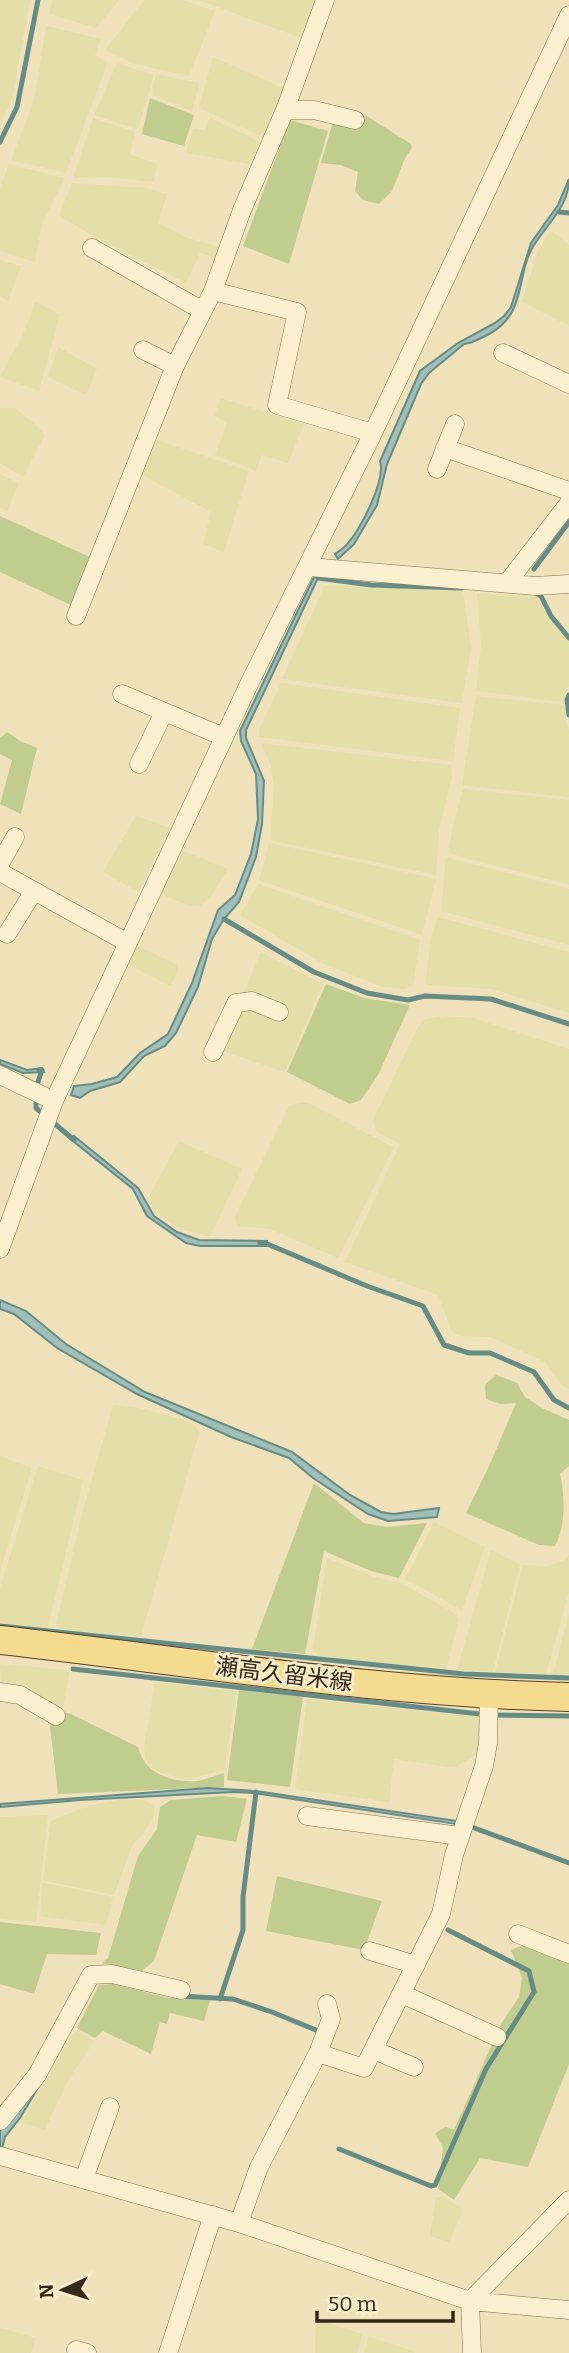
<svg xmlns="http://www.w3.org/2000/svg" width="569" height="2353" viewBox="0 0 569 2353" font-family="Bitter,'Noto Sans JP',serif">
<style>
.farmland{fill:#e4dea8}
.green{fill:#c1cc8f}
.water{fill:#9fbfb8;stroke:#678c85;stroke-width:2}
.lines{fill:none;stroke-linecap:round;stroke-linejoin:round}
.stream{stroke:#678c85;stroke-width:5}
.street-casing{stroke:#867255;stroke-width:19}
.primary-casing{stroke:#533f2a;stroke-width:30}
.street{stroke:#faefce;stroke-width:18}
.primary{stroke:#f5db90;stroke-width:28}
.labels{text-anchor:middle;stroke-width:6;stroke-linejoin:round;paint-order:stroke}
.street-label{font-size:23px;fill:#34281a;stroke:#f6ecca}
</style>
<rect width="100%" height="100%" fill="#efe2bb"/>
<path class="farmland" d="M0,0H30L12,100L0,124Z
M52,0H119L96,28L49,14Z
M144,0H183L215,11L189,76L135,64L105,50Z
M199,0H318L304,39Z
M46,26L101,39L95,55L108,62L66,173L11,160L34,101Z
M213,57L286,89L265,138L199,108Z
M117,63L154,75L138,129L94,115Z
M156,74L200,83L192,111L152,95Z
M93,118L135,132L130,154L157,164L154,182L107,177L73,178Z
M210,118L261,142L250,164L186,153L193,128L204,130Z
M9,164L65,178L42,224L35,262L0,251V188Z
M72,183L147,188L167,194L158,223L188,238L221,247L219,258L200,253L186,283L96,238L59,215Z
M551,230L569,245V326L522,302L538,251Z
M0,260L21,266L8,301L0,296Z
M36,302L60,314L39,391L0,377L22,336Z
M58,347L97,369L86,395L48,377Z
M220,398L304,424L288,463L262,455L256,471L215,455L227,424L215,416Z
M0,408H15L35,424L45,435L23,477L0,463Z
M154,439L249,471L224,552L203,544L211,512L142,475Z
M0,474L19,483L7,511L0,508Z
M325,585L463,591L471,648L462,703L282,679Z
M477,593L537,597L542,607L569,642V685L563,702L476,691L481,645Z
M281,683L460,708L453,761L259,737V730Z
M476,696L564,705L569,731V797L462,785Z
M261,743L451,765L452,776L439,831L436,875L270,840L274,786L271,766Z
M463,789L569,800V885L448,853L454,820Z
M136,816L170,828L138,892L103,872Z
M269,843L436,879L422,935L259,880Z
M177,848L228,869L212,895L200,906H190L156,892Z
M446,857L569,889V945L441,911Z
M258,884L420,940L413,985L404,989L383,987L324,964L240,915Z
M438,917L569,952V1013L492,989L427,985L426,978L431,937Z
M132,943L178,965L177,974L170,986L122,961Z
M261,952L323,984L285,1072L219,1050Z
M446,1016L473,1018L569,1049V1389L562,1385L545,1362L491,1337L460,1336L452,1332L438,1295L345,1262L400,1144L376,1131L373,1120L418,1027L424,1019Z
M302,1102L310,1104L394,1147L338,1258L270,1229L237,1226L235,1216L289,1106Z
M179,1141L242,1169L210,1237L180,1229L155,1214L147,1200Z
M113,1405L139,1408L178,1418L195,1425L199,1433L141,1637L55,1629L82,1514Z
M0,1456L32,1468L0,1571Z
M38,1466L83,1480L48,1628L0,1624V1588Z
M434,1522L485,1547L462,1610L405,1579Z
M491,1550L520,1564L493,1672L457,1670Z
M569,1555V1592L546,1674L495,1672L523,1565L548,1566L564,1561Z
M327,1558L374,1577L401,1583L456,1614L459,1619L446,1670L320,1657L313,1649Z
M569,1612V1675H553Z
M0,1664L70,1670L63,1708L54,1711L1,1685Z
M155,1682L236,1691L225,1769L189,1779L162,1774L152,1768L145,1759L144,1747Z
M307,1699L481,1717L479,1753L454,1768L394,1759L389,1802L295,1789Z
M118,1800H144L153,1805L154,1816L144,1832L132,1846L114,1895L43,1881L51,1821L85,1807Z
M48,1815L36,1922L0,1919V1817Z
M42,1882L113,1897L106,1925L40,1916Z
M75,2031L94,2041L67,2082L45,2130L21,2122Z
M436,2197H443L461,2207L462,2213L449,2242L430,2236Z
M316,2319L362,2334L357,2353H315Z
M0,2328L36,2338L31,2353H0Z
M369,2337L414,2351V2353H364Z"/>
<path class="green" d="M150,98L194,115L184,146L142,134Z
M365,115L411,144L412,148L405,158L392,191L379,204L363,200L355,191L358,172L341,165L321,163L334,118L356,125Z
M290,120L328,131L289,264L243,246Z
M0,516L92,558L73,606L0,572Z
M7,732L22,742L37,748L21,814L0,804L12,760L0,754V738Z
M326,984L364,998L410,1005L378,1075L361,1100L350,1104L287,1072Z
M496,1375L517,1383L525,1397L542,1408L569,1420V1466L560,1474C565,1496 566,1526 555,1546L539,1545L466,1513L490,1464L516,1403L500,1404L486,1399L485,1385Z
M314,1483L364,1523L387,1527L427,1523L399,1578L371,1571L324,1551L305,1654L252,1649Z
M239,1690L303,1697L290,1787L227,1780Z
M60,1711L71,1714L138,1747C144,1773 171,1783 197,1781C206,1780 215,1775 224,1773V1787L58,1794L49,1718Z
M222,1796L247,1799L236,1842L197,1835L154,1961L142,1971L102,1963L108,1958L138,1856L157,1829L160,1807L171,1800Z
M277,1876L382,1901L364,1950L266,1931Z
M0,1922L101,1933L96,1955L47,1954L34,1994L0,1984Z
M525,1944L569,1960V2064L528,2167L480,2158L454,2200L438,2189L443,2148L435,2133L446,2127L454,2130L501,2024L519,1997L522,1978L511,1950Z
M112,1984L169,1998L210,2000L204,2021L170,2013L167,2024L160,2022L151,2054L103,2031L95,2038L77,2028L99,1985Z"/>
<path class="water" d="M569,179C569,206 548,223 534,245C515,275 528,313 489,334C481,338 473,343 464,344L429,373L421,384L387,464L377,505L354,544L338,559L335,554C339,551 345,547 348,543C361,528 386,480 380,461L420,371L458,343L495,323L504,316L511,307L531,243L558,205Z
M314,577L318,578L246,730V738L264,781L262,824L256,857L239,902L224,919L212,939L198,987L176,1033L165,1046L144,1056L120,1082L90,1091L80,1098L71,1095L74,1086L92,1084L117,1077L140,1053L168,1034L192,983L218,910L235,895L251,854L258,819L256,774L241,741L240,731Z
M0,1060L27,1070L42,1068L44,1072L23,1073L0,1064Z
M74,1136L138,1188L154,1216L177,1232L199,1240L267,1241L266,1246H200L186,1243L147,1216L133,1189L68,1137Z
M0,1300L26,1311L66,1344L145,1392L292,1452L350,1495L381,1512L393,1514L439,1508L437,1517L388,1521L368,1514L313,1478L289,1458L231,1437L137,1394L57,1348L14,1314L0,1309Z
M208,1788L256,1791L457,1821L456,1824L254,1793L233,1792L80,1800L0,1807V1804Z
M54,2061L20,2118L5,2137L0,2156V2109Z"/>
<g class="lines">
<path class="stream" d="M0,142L17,107L38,0
M559,212L569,213
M534,569L569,522
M318,578L371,585L462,588
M534,592L541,596L551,616L569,638
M569,695L567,700L569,715
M224,919L314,972L367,993L408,1000L425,996L491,999L569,1024
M36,1088L42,1070H39
M36,1098V1108L74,1140
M260,1243H265L367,1286L423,1306L444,1345L469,1353H490L534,1372L554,1400L569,1408
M0,1626L464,1674L569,1678
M73,1669L480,1714
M494,1715L569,1716
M469,1826L569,1863
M180,1996L233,1999L272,2012L321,2032
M220,1999L243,1930V1897L256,1792
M339,2149L431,2186L435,2185L486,2069L534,1992L529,1971L448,1930"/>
<defs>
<path id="street" d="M285,110H314L355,120
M92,248L203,311
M213,291L297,312L277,405L373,433
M143,350L175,366
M503,353L569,384
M445,448L569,491
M437,469L455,424
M309,567L535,586L569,584
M507,583L569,503
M76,616L175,366L213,291L242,210L285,110L325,0
M122,694L224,737
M139,764L164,712
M0,864L15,837
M0,872L128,943
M7,934L34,891
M213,1052L236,1003L252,1001L279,1012
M0,1075L54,1101
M0,1249L54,1101L249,684L373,433L569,15
M0,1692L20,1695L56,1716
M307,1816L460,1836
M518,1934L569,1954
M370,1951L416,1965
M402,1994L497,2037
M374,2050L414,2067
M318,2053L331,2019L327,2004
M0,2121L37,2075L91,1975L112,1974L181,1990
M0,2156L239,2223L470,2301L569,2310
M84,2179L110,2107
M239,2223L259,2167L318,2053L364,2068L441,1914L454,1855L484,1766L488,1743L489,1695
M76,2350L87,2353
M168,2353L213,2215
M472,2353L470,2301L569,2200"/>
<path id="primary" d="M0,1640C189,1661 378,1693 569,1697"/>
</defs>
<use href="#street" class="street-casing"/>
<use href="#primary" class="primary-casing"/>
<use href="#street" class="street"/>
<use href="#primary" class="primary"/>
</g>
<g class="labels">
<g class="street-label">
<text transform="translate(284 1674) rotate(7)" y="8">瀬高久留米線</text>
</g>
</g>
<g transform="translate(63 2290) rotate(266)" stroke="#f6ecca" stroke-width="5" paint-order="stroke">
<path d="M0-5L12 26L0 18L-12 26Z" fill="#34281a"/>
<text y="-10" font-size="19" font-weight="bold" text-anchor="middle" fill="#34281a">N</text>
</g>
<path d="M317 2311v10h136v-10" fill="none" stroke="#34281a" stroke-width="3.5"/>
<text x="328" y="2311" font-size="21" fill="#34281a" stroke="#f6ecca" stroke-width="5" paint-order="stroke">50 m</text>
</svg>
